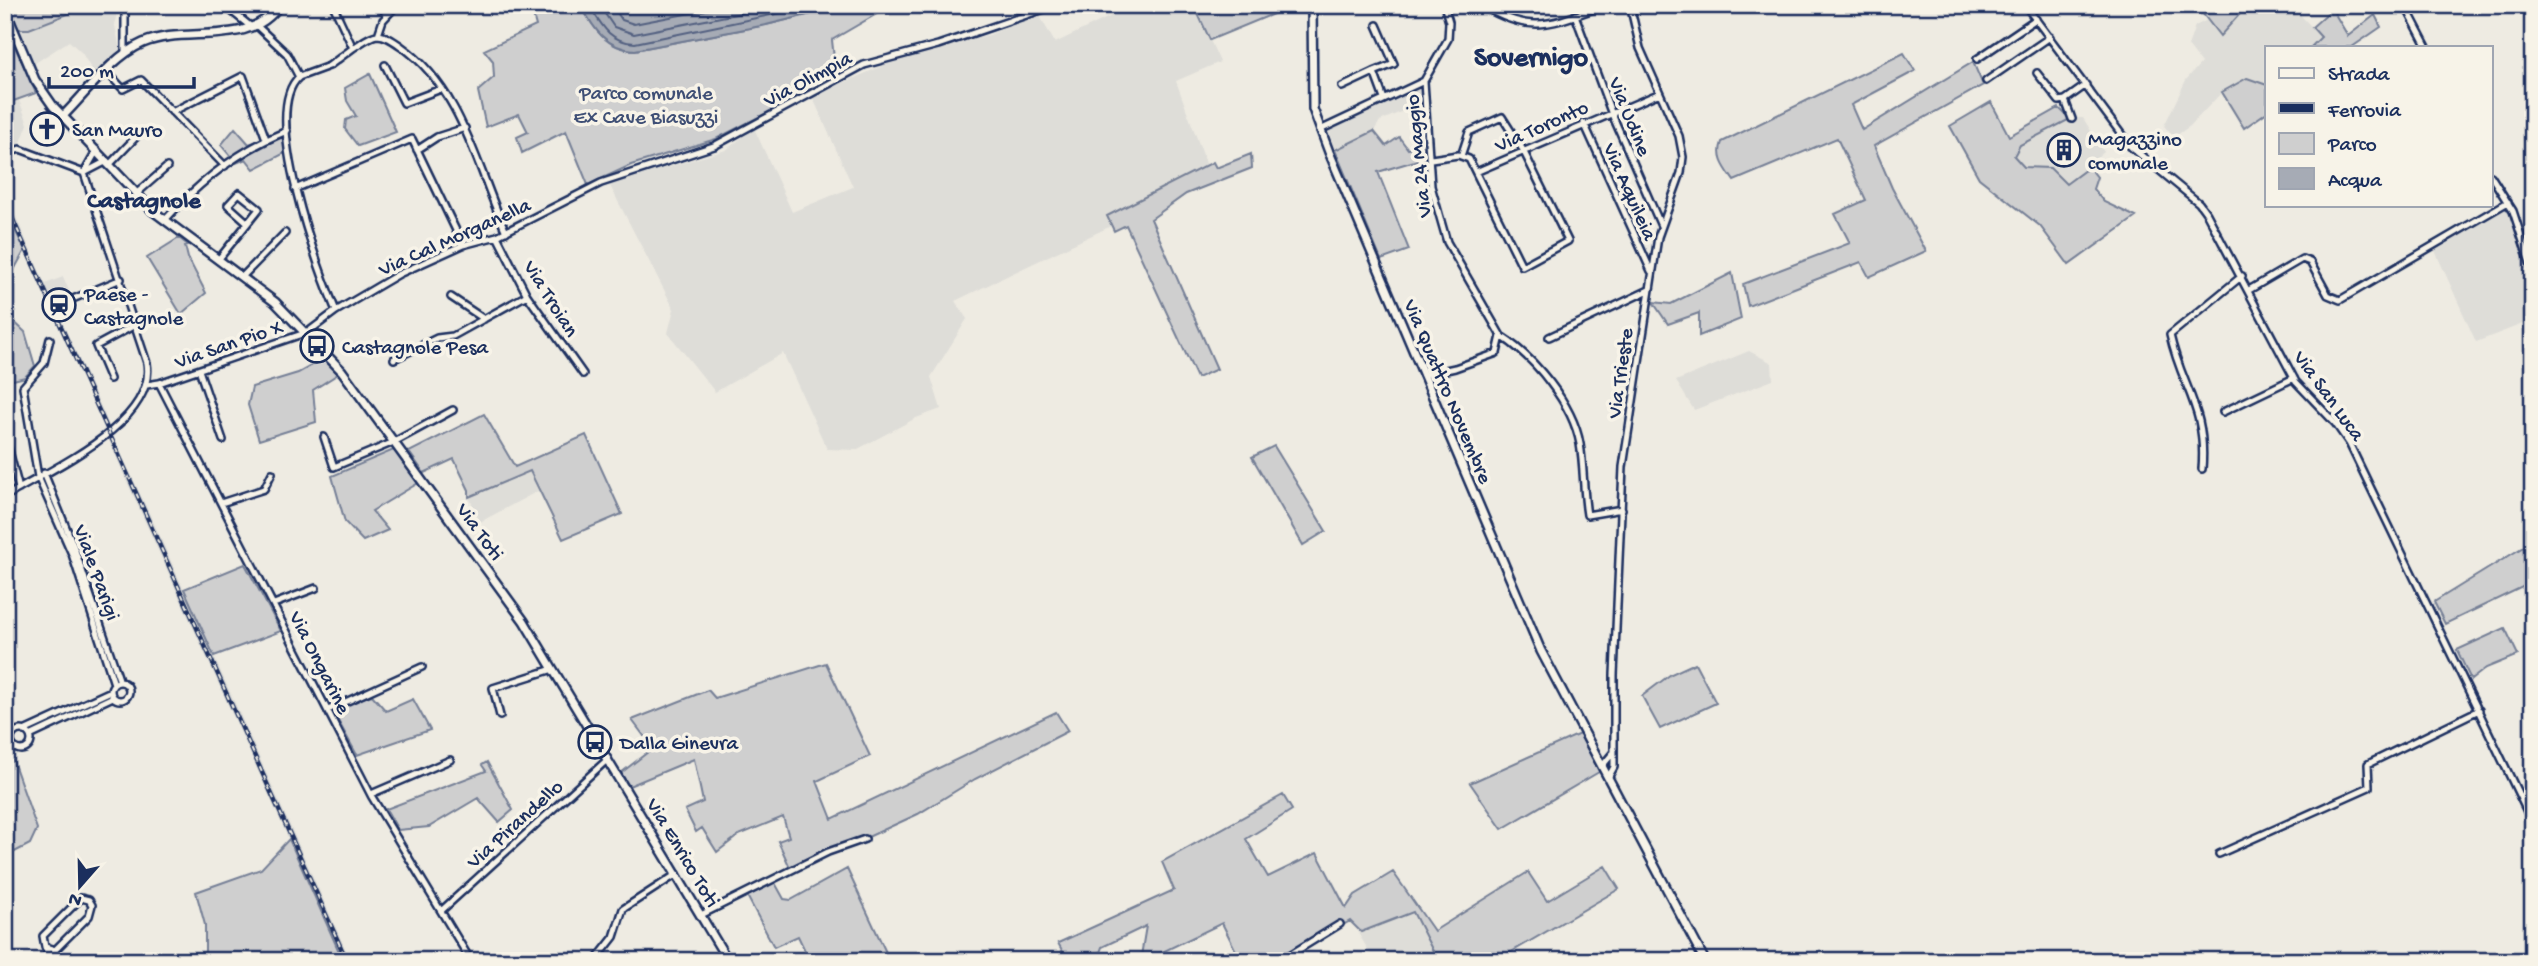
<svg xmlns="http://www.w3.org/2000/svg" width="2538" height="966" viewBox="0 0 2538 966" font-family="'Gochi Hand',sans-serif">
<style>
.built{fill:#deddd8}
.green{fill:#cfcfcf;stroke:#757f96;stroke-width:2}
.water{fill:#a6abb5;stroke:#6e7992;stroke-width:2}
.lines{fill:none;stroke-linecap:round;stroke-linejoin:round}
.shore{stroke:#536181;stroke-width:2}
.minor-casing{stroke:#1b2f5e;stroke-width:10}
.major-casing{stroke:#1b2f5e;stroke-width:12}
.minor{stroke:#f7f3e8;stroke-width:5}
.major{stroke:#f7f3e8;stroke-width:7}
.rail-casing{stroke:#1b2f5e;stroke-width:4.5}
.rail{stroke:#f7f3e8;stroke-width:2;stroke-dasharray:5;stroke-linecap:butt}
.labels{text-anchor:middle;stroke-width:7;stroke-linejoin:round;paint-order:stroke}
.street-label{font-size:21px;fill:#1b2f5e;stroke:#f7f3e8}
.park-label{font-size:21px;fill:#3f4f75;stroke:#f7f3e8}
.poi-label{font-size:21px;fill:#1b2f5e;stroke:#f7f3e8;text-anchor:start}
.quarter-label{font-size:24px;font-weight:bold;fill:#1b2f5e;stroke:#f7f3e8}
.district-label{font-size:28px;font-weight:bold;fill:#1b2f5e;stroke:#f7f3e8}
</style>
<rect width="100%" height="100%" fill="#eeebe2"/>
<filter id="ink" filterUnits="userSpaceOnUse"><feTurbulence type="fractalNoise" baseFrequency=".0143" numOctaves="2"/><feDisplacementMap in="SourceGraphic" scale="14" xChannelSelector="R" yChannelSelector="G"/><feConvolveMatrix kernelMatrix="1 2 1 2 8 2 1 2 1" color-interpolation-filters="sRGB"/></filter>
<g filter="url(#ink)">
<path class="built" d="M69,5H117L115,26L120,49L94,74L82,53L69,41L32,65L16,29H29L72,12Z
M1134,5H1194L1220,62L1176,81L1207,166L1107,216L1111,226L955,301L967,319L931,377L941,409L916,418L856,450L827,449L783,353L715,392L668,333L674,309L609,184L726,150L754,128L792,212L853,187L812,96L899,59L931,48L989,35L1038,13L1055,43Z
M2248,5H2291L2321,37L2311,47H2267V85L2247,78L2222,92L2190,126L2174,137L2164,126L2186,80L2201,63L2188,46L2195,26L2209,19L2220,35Z
M1421,85L1424,102L1380,121L1374,131L1335,150L1328,130Z
M19,100L28,124L20,145L5,151V104Z
M2069,118H2083L2104,152L2066,185L2050,168L2024,167L2013,156L2020,145Z
M5,191L45,284L63,277L72,297L62,300L69,314L60,318L104,413L110,429L107,432L5,208Z
M2507,204L2533,284V320L2476,342L2432,244Z
M1749,351L1772,363L1773,380L1694,410L1676,381Z
M113,437L154,523L351,961H344L123,473L109,439Z
M530,470L538,491L480,522L469,497Z
M1413,912L1438,961H1375L1358,933Z"/>
<path class="green" d="M9,5H69L73,12L29,29H16Z
M530,5H581C593,28 607,49 635,50L766,25L848,5H892L832,40L836,77L716,139L631,165L588,185L566,131L522,153L517,137L528,132L519,114L486,127L478,91L494,77L493,61L484,50L536,26Z
M1194,5H1295L1210,40Z
M2196,5H2248L2220,36Z
M2332,9L2348,36L2375,15L2381,27L2352,47H2311L2321,37L2312,27Z
M6,27L36,93L5,104V27Z
M1904,53L1915,71L1851,105L1862,130L1973,62L1983,85L1874,146L1892,188L1926,251L1869,277L1861,262L1748,306L1743,284L1850,243L1835,214L1866,200L1837,138L1734,181C1725,168 1716,158 1722,142Z
M370,74L396,132L358,146L345,129L346,120L356,116L347,101L345,88Z
M2247,78L2267,85V112L2244,128L2222,92Z
M1991,102L2009,136L2059,108L2070,119L2020,145L2014,156L2024,167L2050,168L2066,184L2089,167L2097,177L2093,189L2104,202L2136,217L2069,265L2040,226L1979,178L1950,126Z
M235,128L249,144L286,131L287,152L254,169L246,159L236,163L221,145Z
M1374,131L1386,146L1399,137L1408,149L1428,140V157L1378,172L1409,250L1381,260L1335,150Z
M1251,154L1252,168L1186,194L1151,219L1217,369L1197,378L1126,225L1114,231L1107,216L1213,162L1216,168Z
M15,230L25,250L9,279L6,314L25,332L35,366L25,377L5,382V233Z
M179,238L188,245L185,246L188,258L206,293L181,314L147,258Z
M1732,273L1741,319L1699,336V313L1668,324L1653,302L1671,304Z
M325,358L338,374L313,390L316,422L259,440L248,405L252,387L298,373Z
M484,414L515,467L586,435L622,514L563,539L530,471L469,497V490L454,459L424,473L409,452Z
M1274,446L1326,531L1303,545L1252,457Z
M396,449L420,482L372,511L388,530L363,541L345,522L332,476Z
M2533,541L2529,563L2533,582L2445,624L2434,602Z
M245,564L281,631L214,656L184,589Z
M2505,628L2518,655L2486,668L2471,680L2457,650Z
M826,663L870,756L817,781L832,819L1056,712L1068,731L975,779L918,814L792,872L778,841L789,837L783,817L739,835L717,852L702,828L696,832L685,810L703,802L694,759L629,786L621,773L653,748L632,720L708,690L715,698Z
M1695,663L1716,703L1660,729L1642,696L1671,674Z
M372,695L386,711L413,699L430,730L357,755L331,708Z
M1584,732L1604,769L1502,829L1470,783Z
M6,741L37,829L30,844L5,857Z
M487,762L513,810L499,822L478,798L429,827L398,830L386,809L486,771L482,765Z
M1283,795L1292,810L1246,839L1268,877L1317,853L1346,908L1355,895L1393,872L1434,931L1528,872L1547,901L1605,866L1619,889L1496,961H1438L1413,912L1361,932L1350,921L1283,961H1241L1222,923L1144,961L1141,956L1146,926L1102,947L1097,961H1068L1058,943L1174,890L1162,862Z
M289,839L341,956L329,961H205V925L196,892L261,869Z
M847,869L890,961H810L798,936L774,947L746,894L774,881L784,899L791,900Z"/>
<path class="water" d="M581,5H848L766,25L635,50C606,49 593,28 581,5Z"/>
<g class="lines">
<path class="shore" d="M589,5C601,24 609,42 635,43L819,5
M599,5L614,27L634,34L782,5
M612,5L622,20L634,24L732,5"/>
<defs>
<path id="minor" d="M224,5L250,26
M333,5L353,48C360,44 369,36 377,35C386,35 394,41 401,46C462,89 477,168 506,232
M382,5L386,16
M1481,5C1533,36 1551,24 1605,5
M2025,5L2131,147L2199,203L2207,214L2296,382L2335,423L2349,443L2533,824
M2405,5L2427,47
M1575,15L1611,112L1661,226
M256,25L287,54L299,77C260,111 318,267 336,311
M1377,25L1394,64L1374,72L1384,99
M378,35L383,20L397,5
M125,54V5
M1977,59L2036,19
M385,65L404,103L441,89
M107,72L123,89L141,80L225,166
M2037,73L2059,101L2065,100L2086,85
M299,77L329,66L353,48
M1986,81L2050,37
M1342,87L1374,72
M2065,100L2072,119
M172,112L243,76L266,139
M1584,123L1651,271
M1320,130L1424,81
M417,150L437,137L465,128
M5,154L20,149L84,173
M1431,159L1458,155L1469,159L1522,266L1568,241L1523,150L1502,117L1469,132L1461,156
M110,164L136,137
M1476,172L1660,93
M84,173L97,150
M84,173L107,161
M2491,176L2513,211L2533,272
M295,189L412,139L463,245
M136,194L167,167
M165,220C199,182 239,150 287,131
M497,236L527,295L583,374
M218,260L259,209L239,193L228,205L247,222
M242,277L285,233
M2249,290L2302,259L2310,262L2328,295L2340,300L2508,202
M451,297L484,319
M68,301L121,279
M1501,336C1534,357 1573,404 1580,444C1584,467 1583,491 1587,515L1622,509
M1549,337L1649,290
M50,339L44,363L23,387L38,477L72,554L114,684
M394,359L437,338L453,336L527,295
M199,370L223,440
M1423,375L1455,368L1497,353L1501,336L1447,242L1431,186L1424,81L1448,39L1449,22L1444,5
M110,379L96,346L135,325
M159,383L308,332L336,311L399,274L463,245L497,236L601,183L714,146L864,65L938,45L1056,5
M147,385L159,383L372,797L471,961
M2223,412L2294,378
M5,435L19,489
M324,437L334,467L394,442L453,410
M2202,469C2207,408 2182,389 2170,335L2242,276
M44,473L74,547L120,682
M5,497C48,470 157,424 147,363L84,173
M221,503L264,489L272,473
M274,604L316,588
M111 691a9 9 0 1 1 18 0a9 9 0 1 1-18 0Z
M328,710L422,667
M500,716L493,688L553,669
M11 740a10 10 0 1 1 20 0a10 10 0 1 1-20 0Z
M24,731L111,691
M30,736L113,697
M1603,765L1613,753
M1609,776L1614,767V675L1623,467L1658,237L1681,173L1683,157L1679,136L1640,48L1630,5
M371,794L450,760
M2219,854L2369,787L2368,764L2479,710
M81,898L89,900L92,905L89,916L55,950L45,947L43,936Z
M441,911L608,759
M701,915L828,852L865,839
M45,947L51,961
M55,950L57,961
M595,961L614,937L623,909L677,874
M1280,961L1340,924"/>
<path id="major" d="M1312,5L1313,109L1329,152L1541,651L1705,961
M5,9L35,80L53,106L153,211L275,302L342,371L524,621L728,961
M64,115C87,92 113,56 143,43C184,25 251,49 279,5"/>
</defs>
<use href="#minor" class="minor-casing"/>
<use href="#major" class="major-casing"/>
<use href="#minor" class="minor"/>
<use href="#major" class="major"/>
<defs>
<path id="rail" d="M5,202L347,961"/>
</defs>
<use href="#rail" class="rail-casing"/>
<use href="#rail" class="rail"/>
</g>
</g>
<defs>
<symbol id="church-ring" viewBox="-11 -11 22 22"><circle r="9.5" fill="#f7f3e8" stroke="#1b2f5e" stroke-width="1.5"/><path d="M-1.2-6h2.4v3.5h3.3v2.4h-3.3V6h-2.4V-.1h-3.3v-2.4h3.3Z" fill="#1b2f5e"/></symbol>
<symbol id="building-ring" viewBox="-11 -11 22 22"><circle r="9.5" fill="#f7f3e8" stroke="#1b2f5e" stroke-width="1.5"/><path d="M-4-6H4V6H1V3H-1V6H-4ZM-2.5-4.3h1.7v1.8h-1.7ZM.8-4.3h1.7v1.8H.8ZM-2.5-1h1.7V.8h-1.7ZM.8-1h1.7V.8H.8Z" fill="#1b2f5e"/></symbol>
<symbol id="station-ring" viewBox="-11 -11 22 22"><circle r="9.5" fill="#f7f3e8" stroke="#1b2f5e" stroke-width="1.5"/><path d="M-3-6H3Q5-6 5-4V2Q5 4 3 4L4.5 6H3L1.5 4h-3L-3 6H-4.5L-3 4Q-5 4-5 2V-4Q-5-6-3-6ZM-3.5-4v3h7v-3ZM-3.5 1v1.5H-2V1ZM2 1v1.5H3.5V1Z" fill="#1b2f5e"/></symbol>
<symbol id="bus-ring" viewBox="-11 -11 22 22"><circle r="9.5" fill="#f7f3e8" stroke="#1b2f5e" stroke-width="1.5"/><path d="M-5-6H5V4H4V6H2V4H-2V6H-4V4H-5ZM-3.5-4V0h7V-4ZM-3.5 1.2v1.5H-2V1.2ZM2 1.2v1.5H3.5V1.2Z" fill="#1b2f5e"/></symbol>
</defs>
<g fill-rule="evenodd">
<use href="#church-ring" x="28" y="110" width="38" height="38"/>
<use href="#building-ring" x="2045" y="131" width="38" height="38"/>
<use href="#station-ring" x="40" y="286" width="38" height="38"/>
<use href="#bus-ring" x="298" y="327" width="38" height="38"/>
<use href="#bus-ring" x="576" y="723" width="38" height="38"/>
</g>
<g class="labels">
<g class="street-label">
<text transform="translate(807 78) rotate(-28)" y="7">Via Olimpia</text>
<text transform="translate(1631 116) rotate(68)" y="7">Via Udine</text>
<text transform="translate(1541 125) rotate(-24)" y="7">Via Toronto</text>
<text transform="translate(1417 156) rotate(-96)" y="7">Via 24 Maggio</text>
<text transform="translate(1631 191) rotate(66)" y="7">Via Aquileia</text>
<text transform="translate(454 236) rotate(-24)" y="7">Via Cal Morganella</text>
<text transform="translate(552 298) rotate(58)" y="7">Via Troian</text>
<text transform="translate(228 343) rotate(-19)" y="7">Via San Pio X</text>
<text transform="translate(1619 373) rotate(-82)" y="7">Via Trieste</text>
<text transform="translate(1449 391) rotate(67)" y="7">Via Quattro Novembre</text>
<text transform="translate(2330 395) rotate(54)" y="7">Via San Luca</text>
<text transform="translate(481 531) rotate(54)" y="7">Via Toti</text>
<text transform="translate(98 572) rotate(70)" y="7">Viale Parigi</text>
<text transform="translate(321 662) rotate(63)" y="7">Via Ongarine</text>
<text transform="translate(514 823) rotate(-42)" y="7">Via Pirandello</text>
<text transform="translate(684 852) rotate(59)" y="7">Via Enrico Toti</text>
</g>
<g class="park-label">
<text x="646" y="99">Parco comunale<tspan x="646" dy="24">Ex Cave Biasuzzi</tspan></text>
</g>
<g class="poi-label">
<text x="72" y="136">San Mauro</text>
<text x="2088" y="145">Magazzino<tspan x="2088" dy="24">comunale</tspan></text>
<text x="84" y="300">Paese -<tspan x="84" dy="24">Castagnole</tspan></text>
<text x="342" y="353">Castagnole Pesa</text>
<text x="620" y="749">Dalla Ginevra</text>
</g>
<g class="quarter-label">
<text x="144" y="207">Castagnole</text>
</g>
<g class="district-label">
<text x="1531" y="65">Sovernigo</text>
</g>
</g>
<rect width="2538" height="966" fill="none" stroke="#f7f3e8" stroke-width="28"/>
<rect x="14" y="14" width="2510" height="938" fill="none" stroke="#1b2f5e" stroke-width="2.5" filter="url(#ink)"/>
<rect x="2265" y="46" width="228" height="161" fill="#f7f3e8" stroke="#9fa5b1" stroke-width="2"/>
<rect x="2279" y="68" width="35" height="10" fill="#f7f3e8" stroke="#9fa5b1" stroke-width="2"/>
<text x="2328" y="80" font-size="21" fill="#1b2f5e">Strada</text>
<rect x="2279" y="103" width="35" height="10" fill="#1b2f5e" stroke="#9fa5b1" stroke-width="2"/>
<text x="2328" y="116" font-size="21" fill="#1b2f5e">Ferrovia</text>
<rect x="2279" y="133" width="35" height="21" fill="#cfcfcf" stroke="#9fa5b1" stroke-width="2"/>
<text x="2328" y="150" font-size="21" fill="#1b2f5e">Parco</text>
<rect x="2279" y="168" width="35" height="21" fill="#a6abb5" stroke="#9fa5b1" stroke-width="2"/>
<text x="2328" y="186" font-size="21" fill="#1b2f5e">Acqua</text>
<g transform="translate(80 886) rotate(200)" stroke="#f7f3e8" stroke-width="5" paint-order="stroke">
<path d="M0-5L12 26L0 18L-12 26Z" fill="#1b2f5e"/>
<text y="-10" font-size="19" font-weight="bold" text-anchor="middle" fill="#1b2f5e">N</text>
</g>
<path d="M49 77v10h145v-10" fill="none" stroke="#1b2f5e" stroke-width="3.5"/>
<text x="60" y="77" font-size="21" fill="#1b2f5e" stroke="#f7f3e8" stroke-width="5" paint-order="stroke">200 m</text>
</svg>
